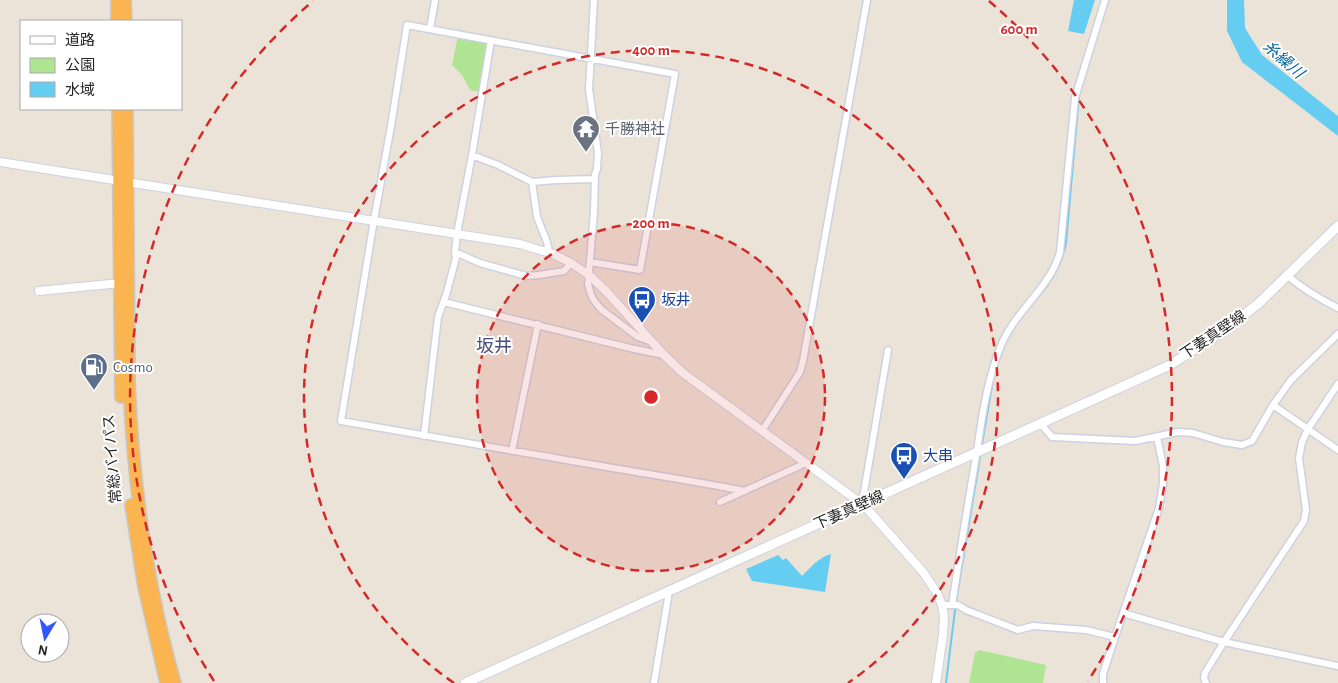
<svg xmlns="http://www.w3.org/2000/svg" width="1338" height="683" viewBox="0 0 1338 683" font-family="'Alegreya Sans','Noto Sans JP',sans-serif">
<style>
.green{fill:#aee492}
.water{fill:#66cdf2}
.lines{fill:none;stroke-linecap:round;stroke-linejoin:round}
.stream{stroke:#66cdf2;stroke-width:2}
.minor-casing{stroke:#cdd1e2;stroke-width:9}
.tertiary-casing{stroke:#cdd1e2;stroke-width:10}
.secondary-casing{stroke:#cdd1e2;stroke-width:11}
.trunk-casing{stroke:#c7c7c7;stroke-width:14}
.minor{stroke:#fff;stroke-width:6}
.tertiary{stroke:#fff;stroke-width:8}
.secondary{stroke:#fff;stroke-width:9}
.trunk{stroke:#fab551;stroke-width:11}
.ring{fill:none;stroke:#d62828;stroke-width:2.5;stroke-dasharray:9 6}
.labels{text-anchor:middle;stroke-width:4;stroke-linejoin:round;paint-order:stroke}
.worship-label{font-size:15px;fill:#5b616d;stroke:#fff;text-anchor:start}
.transit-label{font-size:15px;fill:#164399;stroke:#fff;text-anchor:start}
.street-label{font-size:15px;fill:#272727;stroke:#fff}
.service-label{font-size:15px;fill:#4e5e75;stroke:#fff;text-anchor:start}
.water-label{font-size:16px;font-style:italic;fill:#08689b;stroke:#fff}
.quarter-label{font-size:18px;fill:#475079;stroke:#fff}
.centre{fill:#d62828;stroke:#fff;stroke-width:2.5}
.ring-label{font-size:15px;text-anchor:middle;font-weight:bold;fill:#d62828;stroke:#fff;stroke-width:4;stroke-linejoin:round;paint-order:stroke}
</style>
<rect width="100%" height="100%" fill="#ebe3d8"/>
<path class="green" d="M458,36L463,39L489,44L480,92L470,90L462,75L452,65Z
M979,650L1046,665L1043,683H969L975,653Z"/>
<path class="water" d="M1074,0H1095L1084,34L1068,31Z
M1227,0H1244L1245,28L1262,55L1338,116V136L1242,62L1227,31Z
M831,554L825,592L752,581L746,569L778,555L783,560L786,558L802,576C811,567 819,557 831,554Z"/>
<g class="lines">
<path class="stream" d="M1039,296C1053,280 1062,264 1066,243L1079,96
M1007,340L1012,331
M999,359L1005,344
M982,444L993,380
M946,683L956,602L980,457"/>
<defs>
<path id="minor" d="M594,0L589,89L598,153L597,169L595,174L594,212L588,284L591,295L595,302L602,310L638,337L652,342
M430,29L435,0
M491,40L472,155L457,234L455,252L480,263L526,276L539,275L564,271L571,263
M472,155L498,165L532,182L556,180L595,179
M532,182L537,217L547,242L549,252
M590,262L640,270L675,74L407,25L391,126L374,220L341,421C429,437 518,452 607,467C653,475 699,482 745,491
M1288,276C1303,289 1320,299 1338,308
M444,302L630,348L664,355
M1273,405L1338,450
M1040,423L1052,437L1135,441L1178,432L1193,433L1223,442L1242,445L1252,441L1273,405L1291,380L1338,334
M762,431L800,372L803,361L867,0
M424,436L438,317L446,295L456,258L455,252
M512,451L538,324
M720,502L806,463
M862,504L888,350
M942,605H952C960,553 968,502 977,451C982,416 987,381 1000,348C1014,311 1050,289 1060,252L1075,98L1105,0
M952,605H958L966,610L1018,630L1033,626L1086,630L1115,637
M1123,613L1224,642L1338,666
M654,683L668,598V591
M1103,683V674L1115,637L1159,508L1163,484V466L1157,437
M1206,683L1204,678L1205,673L1224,642L1304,521L1306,510L1299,458L1302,442L1308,429L1338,384"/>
<path id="tertiary" d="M0,162L520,244L553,254L571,263L589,275L605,290L664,355L683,373L862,504L870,512L923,572L937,593L942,605L944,616L943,635L936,683
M39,291L120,283"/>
<path id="secondary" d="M465,683L1170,365L1226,329L1259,303L1338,226"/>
<path id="trunk" d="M117,0V21
M125,0L126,21
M118,109L121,397
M127,109L129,382C133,483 147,585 175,683
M131,505L144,587L166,683"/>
</defs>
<use href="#minor" class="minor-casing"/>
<use href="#tertiary" class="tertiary-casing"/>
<use href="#secondary" class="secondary-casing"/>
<use href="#trunk" class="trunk-casing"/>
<use href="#minor" class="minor"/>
<use href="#tertiary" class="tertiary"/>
<use href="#secondary" class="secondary"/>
<use href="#trunk" class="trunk"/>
</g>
<circle cx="651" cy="397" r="174" fill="#d62828" fill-opacity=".12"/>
<g class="ring">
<circle cx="651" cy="397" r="174"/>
<path d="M454 683A347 347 0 1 1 848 683"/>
<path d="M214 681A521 521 0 0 1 313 1M989 1A521 521 0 0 1 1088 681"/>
</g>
<defs>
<symbol id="temple-pin" viewBox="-11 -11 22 30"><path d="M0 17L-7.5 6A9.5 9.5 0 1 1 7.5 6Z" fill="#6b7280" stroke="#fff"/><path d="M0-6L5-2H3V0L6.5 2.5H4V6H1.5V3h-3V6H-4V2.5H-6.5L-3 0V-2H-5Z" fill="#fff"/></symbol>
<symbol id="bus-pin" viewBox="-11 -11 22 30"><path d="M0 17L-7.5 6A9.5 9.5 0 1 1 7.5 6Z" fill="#1a4fb4" stroke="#fff"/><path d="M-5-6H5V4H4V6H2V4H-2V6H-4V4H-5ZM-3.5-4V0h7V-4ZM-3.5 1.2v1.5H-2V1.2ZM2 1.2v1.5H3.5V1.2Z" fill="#fff"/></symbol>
<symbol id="fuel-pin" viewBox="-11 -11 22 30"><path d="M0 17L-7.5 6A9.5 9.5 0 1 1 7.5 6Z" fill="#5c6f8a" stroke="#fff"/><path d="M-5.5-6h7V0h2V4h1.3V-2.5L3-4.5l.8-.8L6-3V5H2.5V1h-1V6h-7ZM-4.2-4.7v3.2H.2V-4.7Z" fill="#fff"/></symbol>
</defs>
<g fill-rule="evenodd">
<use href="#temple-pin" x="570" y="113" width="32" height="43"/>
<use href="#bus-pin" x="626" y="284" width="32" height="43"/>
<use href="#fuel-pin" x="78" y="351" width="32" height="43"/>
<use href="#bus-pin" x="888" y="440" width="32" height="43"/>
</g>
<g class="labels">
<g class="worship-label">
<text x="605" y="134">千勝神社</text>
</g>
<g class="transit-label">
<text x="661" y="305">坂井</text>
<text x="923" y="461">大串</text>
</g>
<g class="street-label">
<text transform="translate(1213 335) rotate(-34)" y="5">下妻真壁線</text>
<text transform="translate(112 459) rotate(-95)" y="5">常総バイパス</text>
<text transform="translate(849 510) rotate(-24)" y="5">下妻真壁線</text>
</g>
<g class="service-label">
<text x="113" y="372">Cosmo</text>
</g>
<g class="water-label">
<text transform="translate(1284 59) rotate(41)" y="6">糸繰川</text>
</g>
<g class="quarter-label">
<text x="494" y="352">坂井</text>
</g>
</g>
<circle cx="651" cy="397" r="8" class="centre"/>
<g class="ring-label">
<text x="1019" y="34">600 m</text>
<text x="651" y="55">400 m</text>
<text x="651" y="228">200 m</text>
</g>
<rect x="20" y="20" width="162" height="90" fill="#ffffff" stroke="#a9a9a9"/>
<rect x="30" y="36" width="25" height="8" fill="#ffffff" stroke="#a9a9a9"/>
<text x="65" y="45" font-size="15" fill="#272727">道路</text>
<rect x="30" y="58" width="25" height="15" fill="#aee492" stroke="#a9a9a9"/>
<text x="65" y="70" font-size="15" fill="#272727">公園</text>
<rect x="30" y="82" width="25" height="15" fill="#66cdf2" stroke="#a9a9a9"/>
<text x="65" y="95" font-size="15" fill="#272727">水域</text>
<g transform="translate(45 638) rotate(190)"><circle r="24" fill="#ffffff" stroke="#a9a9a9"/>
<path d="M0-4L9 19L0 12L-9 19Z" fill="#3157ff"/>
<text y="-8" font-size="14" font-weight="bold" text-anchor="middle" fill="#272727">N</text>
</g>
</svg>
